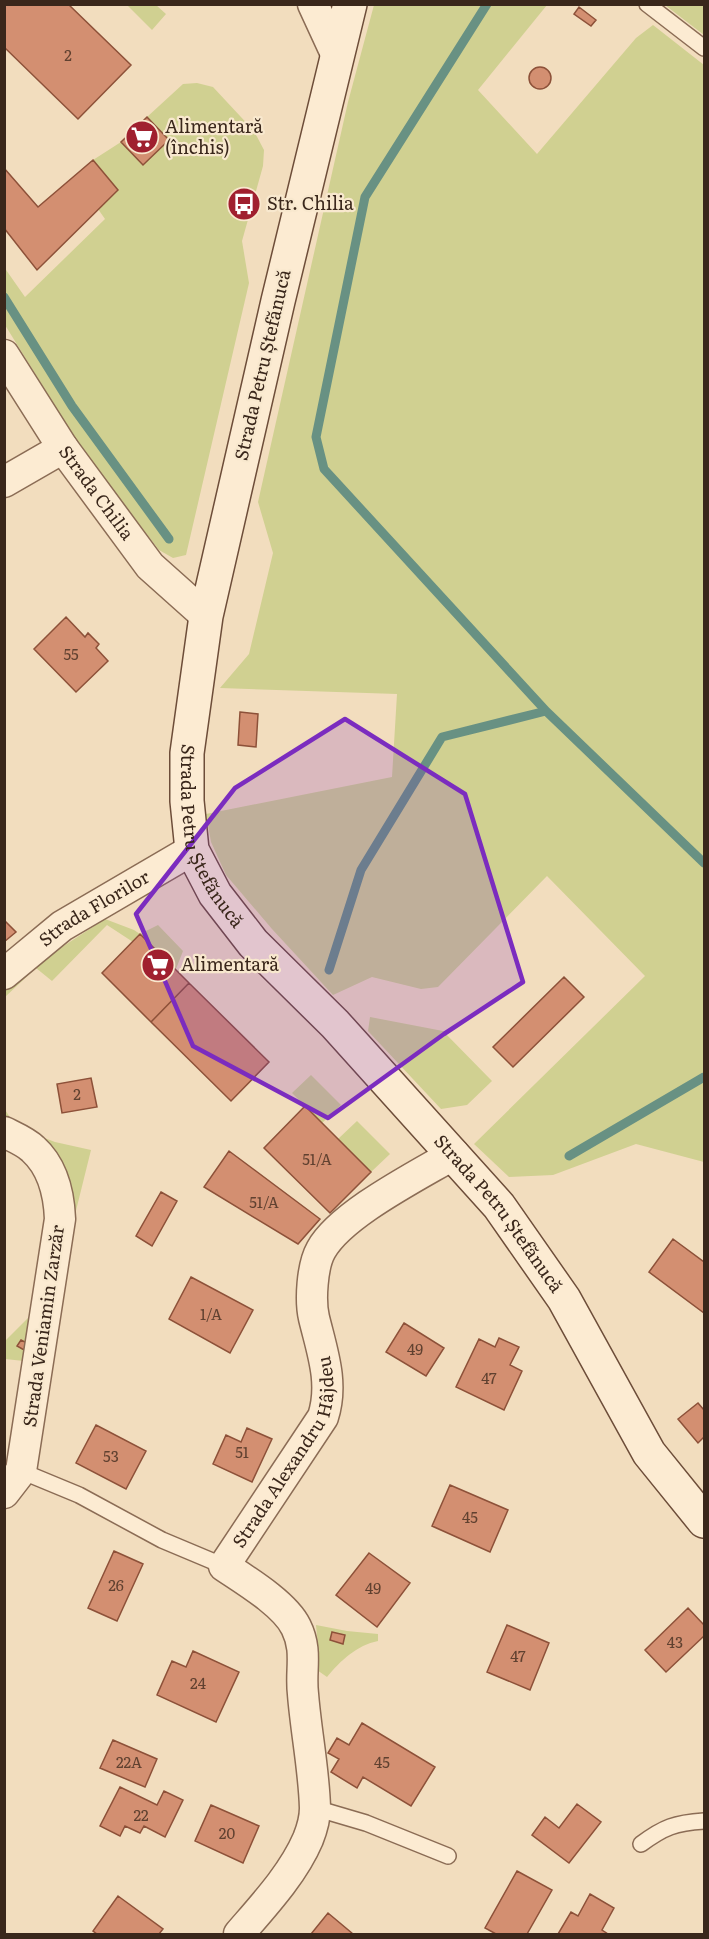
<svg xmlns="http://www.w3.org/2000/svg" width="709" height="1939" viewBox="0 0 709 1939" font-family="Literata,serif">
<style>
.green{fill:#d0d091}
.lines{fill:none;stroke-linecap:round;stroke-linejoin:round}
.stream{stroke:#689183;stroke-width:9}
.building{fill:#d38f71;stroke:#8d5139;stroke-width:1.5}
.service-casing{stroke:#8b6c55;stroke-width:18}
.minor-casing{stroke:#8b6c55;stroke-width:33}
.secondary-casing{stroke:#6d4d39;stroke-width:36}
.service{stroke:#fcebd2;stroke-width:15}
.minor{stroke:#fcebd2;stroke-width:30}
.secondary{stroke:#fcebd2;stroke-width:33}
.marked{fill:#7b2cbf;fill-opacity:0.2;stroke:#7b2cbf;stroke-width:4.5;stroke-linejoin:round}
.labels{text-anchor:middle;stroke-width:4.5;stroke-linejoin:round;paint-order:stroke}
.number-label{font-size:15px;fill:#604130}
.poi-label{font-size:18px;fill:#3a271b;stroke:#f8e8ce;text-anchor:start}
.street-label{font-size:18px;fill:#3a271b;stroke:#f8e8ce}
</style>
<rect width="100%" height="100%" fill="#f2ddbe"/>
<path class="green" d="M127,5H156L166,14L152,30Z
M374,5H547L478,90L537,154L636,38L653,25L704,65V1162L636,1144L553,1175L509,1177L474,1144L645,976L547,876L438,987L421,989L372,977L333,995L272,929L226,875L211,842L206,814L392,777L397,694L220,688L249,654L273,553L258,502L348,102Z
M665,5H704V35Z
M197,83L213,87L254,131L264,150L263,166L242,241L249,283L186,555L173,558L159,550L84,453L5,325L4,267L25,297L105,219L98,209L93,160L121,142L144,164L169,140L147,117L183,84Z
M105,919L134,930L140,934L158,925L183,951L176,969L140,934L133,942L107,925L52,981L36,968L5,997V986L27,967L59,949Z
M370,1017L443,1031L492,1081L467,1105L441,1109L368,1031Z
M311,1075L341,1105L322,1123L292,1093Z
M4,1108L16,1127L55,1142L91,1150L62,1267L66,1211L5,1124Z
M357,1121L390,1154L371,1172L338,1139Z
M35,1311L24,1361L5,1359V1341Z
M316,1625L347,1631L378,1634V1641C357,1645 340,1661 327,1677L317,1670L318,1646Z"/>
<g class="lines">
<path class="stream" d="M487,4L365,197L316,437L324,469L546,711
M4,297L72,406L169,539
M329,970L361,870L442,737L546,711L704,863
M569,1156L704,1077"/>
</g>
<path class="building" d="M4,4H68L131,65L78,119L4,47Z
M579,7L596,20L591,26L574,14Z
M529 78a11 11 0 1 1 22 0a11 11 0 1 1-22 0Z
M147,117L169,140L143,165L121,142Z
M93,160L118,190L37,270L4,228V168L38,207Z
M66,617L85,637L88,633L99,644L96,648L108,661L76,692L34,649Z
M240,712L258,714L256,747L238,745Z
M4,920L16,932L4,942Z
M140,934L189,983L151,1022L102,973Z
M564,977L584,997L513,1067L493,1047Z
M189,983L269,1062L231,1101L151,1022Z
M91,1078L97,1107L62,1113L57,1084Z
M305,1106L371,1172L330,1213L264,1148Z
M229,1151L320,1219L298,1244L204,1187Z
M161,1192L177,1201L152,1246L136,1236Z
M673,1239L704,1262V1313L649,1272Z
M191,1277L253,1310L230,1353L169,1319Z
M404,1323L444,1348L426,1376L386,1352Z
M499,1338L519,1347L510,1365L522,1371L504,1410L456,1387L479,1339L495,1347Z
M21,1340L27,1343L24,1350L17,1346Z
M698,1403L704,1410V1437L698,1443L678,1419Z
M96,1425L146,1451L126,1489L76,1463Z
M247,1428L272,1439L252,1482L213,1464L226,1435L241,1442Z
M450,1485L508,1510L490,1552L432,1526Z
M114,1551L143,1564L117,1621L88,1608Z
M369,1553L410,1583L377,1627L336,1595Z
M688,1608L704,1625V1636L666,1672L645,1650Z
M507,1625L549,1643L530,1690L487,1672Z
M332,1632L345,1635L343,1644L330,1640Z
M193,1651L239,1672L216,1722L157,1695L172,1661L186,1667Z
M362,1723L435,1767L411,1806L363,1777L357,1788L331,1772L339,1759L328,1753L337,1738L349,1745Z
M113,1740L157,1759L145,1787L100,1768Z
M120,1787L157,1805L164,1791L183,1800L165,1837L144,1826L140,1833L125,1826L120,1836L100,1826Z
M577,1804L601,1822L569,1863L532,1835L545,1817L559,1828Z
M211,1805L259,1826L243,1863L195,1841Z
M517,1871L552,1890L527,1934H496L485,1928Z
M590,1894L614,1908L602,1930L608,1934H558L571,1912L578,1916Z
M118,1896L163,1929L159,1934H97L93,1931Z
M328,1913L353,1934H311Z"/>
<g class="lines">
<defs>
<path id="service" d="M647,4L704,48
M21,1471L79,1495L162,1540L224,1566
M315,1808L366,1823L448,1856
M641,1844C664,1827 675,1823 704,1821"/>
<g id="minor">
<path d="M313,4L337,56"/>
<path id="s1" d="M4,355L63,448L150,566L206,616"/>
<path d="M4,482L63,448"/>
<path id="s2" d="M4,974L62,926L192,850"/>
<path d="M4,1132C14,1137 26,1142 33,1149C53,1167 59,1193 60,1219L21,1471L4,1493"/>
<path id="s3" d="M239,1934C264,1905 293,1874 308,1839C312,1829 315,1818 315,1808C314,1770 306,1732 303,1694C300,1670 308,1651 296,1627C285,1604 245,1580 224,1566L323,1417C334,1383 322,1351 314,1318C310,1301 312,1266 321,1250C341,1214 417,1176 454,1154"/>
</g>
<g id="secondary">
<path id="s4" d="M350,4L278,301L206,616L187,753V801L192,850L215,894L253,943L335,1024L499,1206L564,1299L649,1453L704,1521"/>
</g>
</defs>
<use href="#service" class="service-casing"/>
<use href="#minor" class="minor-casing"/>
<use href="#secondary" class="secondary-casing"/>
<use href="#service" class="service"/>
<use href="#minor" class="minor"/>
<use href="#secondary" class="secondary"/>
</g>
<path class="marked" d="M345,719L465,794L523,982L444,1034L328,1118L193,1046L136,914L235,788Z"/>
<defs>
<symbol id="supermarket-disc" viewBox="-11 -11 22 22"><circle r="9.5" fill="#a0202f" stroke="#f8e8ce"/><path d="M-6-5.5h2.5l.6 2H6L4.5 2H-2.5L-4.4-4H-6ZM-1.5 3.2a1.3 1.3 0 1 0 .1 0ZM3 3.2a1.3 1.3 0 1 0 .1 0Z" fill="#fff"/></symbol>
<symbol id="bus-disc" viewBox="-11 -11 22 22"><circle r="9.5" fill="#a0202f" stroke="#f8e8ce"/><path d="M-5-6H5V4H4V6H2V4H-2V6H-4V4H-5ZM-3.5-4V0h7V-4ZM-3.5 1.2v1.5H-2V1.2ZM2 1.2v1.5H3.5V1.2Z" fill="#fff"/></symbol>
</defs>
<g fill-rule="evenodd">
<use href="#supermarket-disc" x="123" y="118" width="38" height="38"/>
<use href="#bus-disc" x="225" y="185" width="38" height="38"/>
<use href="#supermarket-disc" x="139" y="946" width="38" height="38"/>
</g>
<g class="labels">
<g class="number-label">
<text x="68" y="61">2</text>
<text x="71" y="660">55</text>
<text x="77" y="1100">2</text>
<text x="317" y="1165">51/A</text>
<text x="264" y="1208">51/A</text>
<text x="211" y="1320">1/A</text>
<text x="415" y="1355">49</text>
<text x="489" y="1384">47</text>
<text x="242" y="1458">51</text>
<text x="111" y="1462">53</text>
<text x="470" y="1523">45</text>
<text x="116" y="1591">26</text>
<text x="373" y="1594">49</text>
<text x="675" y="1648">43</text>
<text x="518" y="1662">47</text>
<text x="198" y="1689">24</text>
<text x="129" y="1768">22A</text>
<text x="382" y="1768">45</text>
<text x="141" y="1821">22</text>
<text x="227" y="1839">20</text>
</g>
<g class="poi-label">
<text x="165" y="133">Alimentară<tspan x="165" dy="21">(închis)</tspan></text>
<text x="267" y="210">Str. Chilia</text>
<text x="181" y="971">Alimentară</text>
</g>
<g class="street-label">
<text transform="translate(263 365) rotate(-77)" y="6">Strada Petru Ștefănucă</text>
<text dy="6" stroke="none"><textPath href="#s1" startOffset="166">Strada Chilia</textPath></text>
<text dy="6" stroke="none"><textPath href="#s4" startOffset="856">Strada Petru Ștefănucă</textPath></text>
<text dy="6" stroke="none"><textPath href="#s2" startOffset="112">Strada Florilor</textPath></text>
<text dy="6" stroke="none"><textPath href="#s4" startOffset="1342">Strada Petru Ștefănucă</textPath></text>
<text transform="translate(44 1326) rotate(-82)" y="6">Strada Veniamin Zarzăr</text>
<text dy="6" stroke="none"><textPath href="#s3" startOffset="560">Strada Alexandru Hâjdeu</textPath></text>
</g>
</g>
<rect width="709" height="1939" fill="none" stroke="#3a271b" stroke-width="12"/>
</svg>
